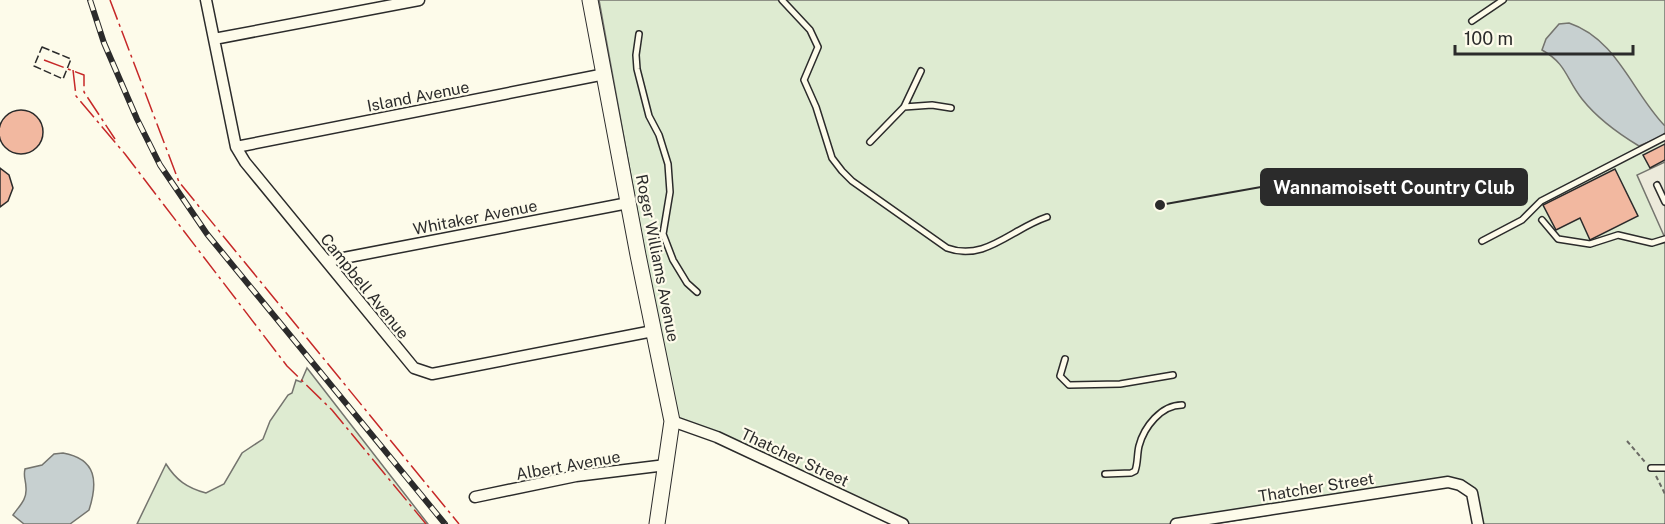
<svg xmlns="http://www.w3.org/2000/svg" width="1665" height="524" viewBox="0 0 1665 524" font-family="'Public Sans',sans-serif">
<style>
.green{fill:#deebd1;stroke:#74746e;stroke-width:1.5}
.parking{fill:#eceadb;stroke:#74746e;stroke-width:1.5}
.water{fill:#c7d0d0;stroke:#74746e;stroke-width:1.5}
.building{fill:#f2b8a0;stroke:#2b2b2b;stroke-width:1.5}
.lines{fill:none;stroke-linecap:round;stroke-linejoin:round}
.lane-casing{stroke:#2b2b2b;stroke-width:8}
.street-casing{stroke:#2b2b2b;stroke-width:13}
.secondary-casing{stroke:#2b2b2b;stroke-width:17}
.path{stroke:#6a6964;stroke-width:2;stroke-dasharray:4.5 3;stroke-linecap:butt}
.lane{stroke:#fdfbea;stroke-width:5}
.street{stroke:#fdfbea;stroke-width:10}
.secondary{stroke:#fdfbea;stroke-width:15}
.rail-casing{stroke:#2b2b2b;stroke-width:6}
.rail{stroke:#fdfbea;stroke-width:4;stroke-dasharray:11;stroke-linecap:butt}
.fence{stroke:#2b2b2b;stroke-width:1.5;stroke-dasharray:8 3;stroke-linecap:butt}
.power{stroke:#c62828;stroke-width:1.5;stroke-dasharray:21 4.5 3 4.5;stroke-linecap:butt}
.labels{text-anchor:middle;stroke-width:4.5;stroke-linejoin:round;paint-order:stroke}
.street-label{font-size:16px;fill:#2b2b2b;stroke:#fdfbea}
.leader{fill:none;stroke:#2b2b2b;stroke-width:2}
.callout-dot{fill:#2b2b2b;stroke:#fdfbea;stroke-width:2}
.callout{fill:#2b2b2b;stroke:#2b2b2b;stroke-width:2}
.callout-label{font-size:18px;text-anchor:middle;font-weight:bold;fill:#fff}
</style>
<rect width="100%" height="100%" fill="#fdfbea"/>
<path class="green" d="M599,0H1665V524H1482L1477,497L1447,486L1213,524H903L676,424Z
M307,368L428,524H137L166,464C176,480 187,488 206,493L224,484L242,453L263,439L270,421L288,395L292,393L296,380L301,382Z"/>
<path class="parking" d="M1665,162V238L1637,175Z"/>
<path class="water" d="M1569,23C1617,39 1632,92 1665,126V133L1661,137L1639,146C1619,134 1597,118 1582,99C1566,79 1567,64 1542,50L1546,39L1559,24Z
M63,453C97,459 98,482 89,510L70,524H24L13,515C19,506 27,500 26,488C26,480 23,477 25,469L42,465L54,454Z"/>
<path class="building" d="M-1 132a22 22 0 1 1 44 0a22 22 0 1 1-44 0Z
M1665,144V160L1650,168L1643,155Z
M0,168L9,175L13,188L8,201L0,207Z
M1615,169L1638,216L1590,240L1580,218L1556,230L1543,205Z"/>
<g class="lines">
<defs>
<path id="lane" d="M782,0L810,30L818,47L804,80L816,107L832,158L842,171L852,181L947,248C985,262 1011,229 1047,217
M1472,21L1503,0
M639,34L636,55L637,69L649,116L659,135L668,164L670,192L663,234L673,260L687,283L697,292
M904,107L932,105L951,108
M870,142L904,107L921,71
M1657,185L1665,202
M1542,220L1558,239L1590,244L1618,235L1652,243L1665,239
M1482,241L1522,220L1541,201L1665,137
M1065,359L1060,376L1069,385L1120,384L1173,375
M1651,468H1665
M1105,474L1131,473L1135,471C1138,463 1137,454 1139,446C1144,427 1161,405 1182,405"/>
<path id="street" d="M206,0L236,147L245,162L414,368L432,374L653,331
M214,39L419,0
M236,147L605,74
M328,261L628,203
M672,421L717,437L903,524
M475,497L576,476L666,465
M1176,524L1448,482L1460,485L1472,493L1478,524"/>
<path id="secondary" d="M590,0L638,255L672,421L657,524"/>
</defs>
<use href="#lane" class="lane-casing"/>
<use href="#street" class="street-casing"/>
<use href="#secondary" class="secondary-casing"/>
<path class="path" d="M1627,441L1645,462
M1656,476L1665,494
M1665,524V523"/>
<use href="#lane" class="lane"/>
<use href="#street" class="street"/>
<use href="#secondary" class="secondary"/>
<defs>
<path id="rail" d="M90,0L104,43L137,119L160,165L207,234L445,524"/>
</defs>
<use href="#rail" class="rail-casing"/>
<use href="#rail" class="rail"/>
<path class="fence" d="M42,47L71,59L63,79L34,66Z"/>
<path class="power" d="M110,0L179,182L459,524
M44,60L84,75V92L115,139
M73,70L76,96L125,154L287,366L332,410L426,524"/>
</g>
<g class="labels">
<g class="street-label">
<text transform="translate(418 96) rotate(-11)" y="6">Island Avenue</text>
<text transform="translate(475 217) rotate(-11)" y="6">Whitaker Avenue</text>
<text transform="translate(658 258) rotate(79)" y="6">Roger Williams Avenue</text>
<text transform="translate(365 286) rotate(51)" y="6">Campbell Avenue</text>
<text transform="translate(795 457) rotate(25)" y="6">Thatcher Street</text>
<text transform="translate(568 465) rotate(-10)" y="6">Albert Avenue</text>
<text transform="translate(1316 487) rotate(-9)" y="6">Thatcher Street</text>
</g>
</g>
<path class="leader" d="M1160 205L1261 187"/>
<circle class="callout-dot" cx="1160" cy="205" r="6"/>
<rect class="callout" x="1261" y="169" width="266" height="36" rx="6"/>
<g class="callout-label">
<text x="1394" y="194">Wannamoisett Country Club</text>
</g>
<path d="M1455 45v9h178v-9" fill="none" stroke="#2b2b2b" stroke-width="3"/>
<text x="1464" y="45" font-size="18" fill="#2b2b2b" stroke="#fdfbea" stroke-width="4.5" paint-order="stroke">100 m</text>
</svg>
